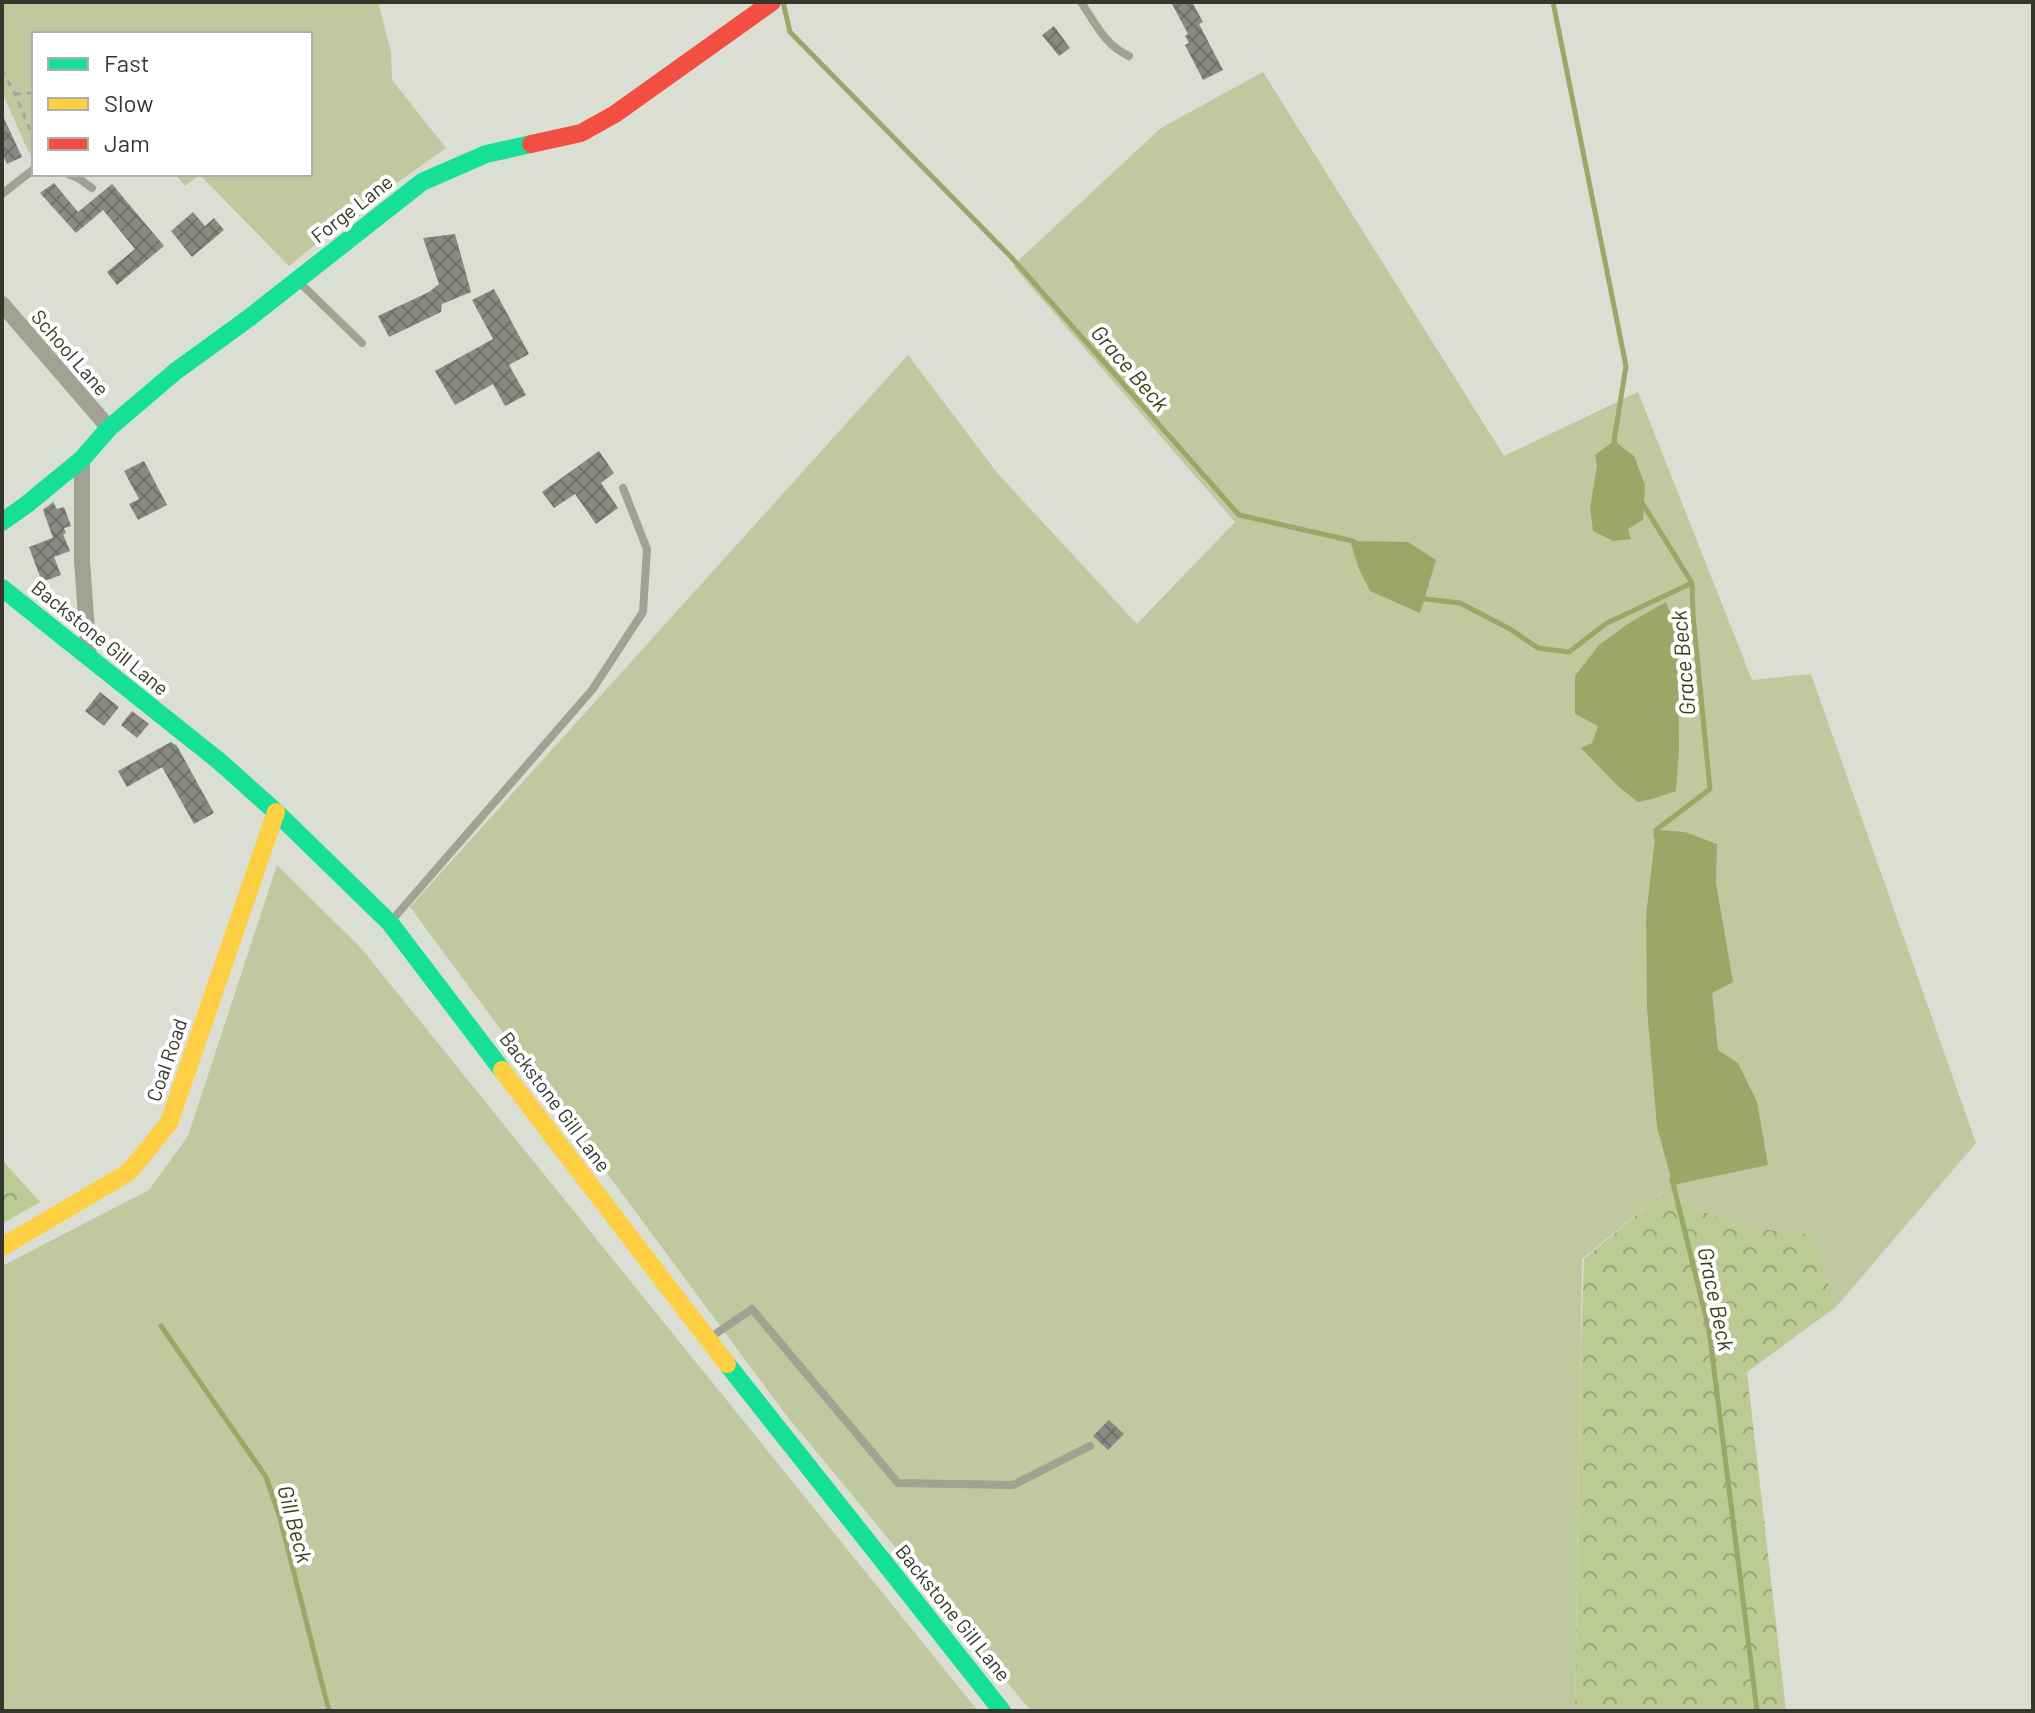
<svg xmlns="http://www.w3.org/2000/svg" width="2035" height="1713" viewBox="0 0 2035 1713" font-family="Barlow,sans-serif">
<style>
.green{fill:#bfc89f}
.forest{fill:url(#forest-crowns)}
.water{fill:#9ba766}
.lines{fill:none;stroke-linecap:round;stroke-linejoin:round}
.stream{stroke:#9ba766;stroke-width:5}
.building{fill:url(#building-cross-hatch)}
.path{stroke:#a4a79a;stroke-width:3;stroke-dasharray:6 6;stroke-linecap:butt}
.lane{stroke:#a0a292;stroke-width:8}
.street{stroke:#a0a292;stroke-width:16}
.fast{stroke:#16e098;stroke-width:18}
.slow{stroke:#ffcf43;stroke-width:18}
.jam{stroke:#f24e42;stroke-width:18}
.labels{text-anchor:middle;stroke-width:8;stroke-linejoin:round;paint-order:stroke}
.street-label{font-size:20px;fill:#35372e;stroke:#fff}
.water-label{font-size:22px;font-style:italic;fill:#38401a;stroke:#fff}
</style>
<defs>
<pattern id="forest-crowns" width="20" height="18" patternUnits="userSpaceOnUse" patternTransform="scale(2)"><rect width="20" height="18" fill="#beca94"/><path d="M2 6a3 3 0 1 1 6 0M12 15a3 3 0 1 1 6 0" fill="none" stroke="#9ba579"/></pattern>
<pattern id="building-cross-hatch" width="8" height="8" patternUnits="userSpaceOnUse" patternTransform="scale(2)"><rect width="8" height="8" fill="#898b83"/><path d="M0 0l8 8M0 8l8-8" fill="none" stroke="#71726c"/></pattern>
</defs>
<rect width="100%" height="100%" fill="#dbded3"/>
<path class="green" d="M2,2H378L391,52L392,80L446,148L349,217L289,266L200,175L185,186L175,174H310V34H34V152L29,153L2,92Z
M1263,72L1504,456L1638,392L1752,680L1811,674L1976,1143L1836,1307L1813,1235L1736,1226L1663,1193L1582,1259L1575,1711H1031L786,1415L410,907L908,355L998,474L1137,624L1235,522L1014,267L1020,259L1161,128Z
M277,865L361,948L978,1711H2V1266L149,1190L188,1136Z"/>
<path class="forest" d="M2,1160L40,1202L2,1224Z
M1663,1193L1736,1226L1813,1235L1836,1307L1747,1372L1786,1711H1575L1581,1345L1584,1259Z"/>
<path class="water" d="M1614,441L1634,456L1645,485L1643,520L1628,529L1631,539L1613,541L1593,531L1590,508L1597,466L1595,455Z
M1353,541L1408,542L1436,560L1420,613L1370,591L1359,569L1351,544Z
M1666,602L1678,633L1679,749L1676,791L1652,799L1638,802L1618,786L1581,748L1592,743L1598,726L1575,714V676L1599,645L1629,623Z
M1656,830L1685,832L1717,844L1716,883L1733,982L1712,993L1718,1050L1738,1063L1757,1102L1768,1165L1673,1185L1657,1127L1647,1008L1646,916Z"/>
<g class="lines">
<path class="stream" d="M783,2L790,32L1012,258L1239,515L1353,541L1357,544
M1553,2L1626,366L1614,441L1616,445
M1641,501L1692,583L1693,615L1710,789L1656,830V837
M1421,596L1425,599L1460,603L1510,629L1538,648L1569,652L1607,623L1692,583
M1672,1179L1709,1330L1757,1711
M161,1326L266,1477L280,1518L329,1711"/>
</g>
<path class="building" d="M1171,2H1192L1203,22L1199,24L1223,70L1203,80L1185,45L1189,43L1185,36L1188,34Z
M1054,26L1070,48L1059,56L1042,35Z
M2,114L22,157L7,164L2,153Z
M54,183L78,212L112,184L164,246L117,285L107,272L135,249L103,210L76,233L40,193Z
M193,212L205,226L214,218L224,230L192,257L171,231Z
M455,234L471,292L442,304L441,312L389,337L378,316L429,292L439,284L423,238Z
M494,289L529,354L509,365L526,395L505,406L493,384L455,405L435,371L493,339L472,300Z
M599,451L614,473L601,483L618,508L596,524L575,494L554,508L542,492Z
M144,461L167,505L138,520L129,504L139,499L124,471Z
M53,502L57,509L64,507L71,526L64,528L66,533L53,538L43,510Z
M63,534L70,551L54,557L61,575L42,582L29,547Z
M100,692L119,707L104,726L85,711Z
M132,711L149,724L137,738L121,725Z
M171,742L177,746L214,813L194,824L162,767L127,787L118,771Z
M1109,1420L1124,1434L1108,1450L1093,1436Z"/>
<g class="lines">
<path class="path" d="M2,70L15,94L34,139
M15,94L34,93"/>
<path class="lane" d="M1081,2C1095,23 1105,45 1129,56
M68,174L78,178L92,188
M2,194L34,169
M298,281L362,343
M393,919L592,690L643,612L647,549L623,488
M711,1337L752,1309L898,1483L1013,1485L1090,1446"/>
<path class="street" d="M2,304L109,428
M82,459V561L89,658"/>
<path class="fast" d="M2,522L26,505L82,459L109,428L176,371L249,318L422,182L486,154L531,144
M2,588L219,761L276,812L390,923L502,1070
M727,1364L1002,1711"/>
<path class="slow" d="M502,1070L727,1364
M2,1247L129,1172L169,1123L276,812"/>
<path class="jam" d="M531,144L581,133L615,114L772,2"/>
</g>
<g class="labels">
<g class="street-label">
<text transform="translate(352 209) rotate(-38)" y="7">Forge Lane</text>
<text transform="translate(70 353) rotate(49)" y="7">School Lane</text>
<text transform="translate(100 638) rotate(39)" y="7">Backstone Gill Lane</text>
<text transform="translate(167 1060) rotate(-71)" y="7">Coal Road</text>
<text transform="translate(555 1102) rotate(53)" y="7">Backstone Gill Lane</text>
<text transform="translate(953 1613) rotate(51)" y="7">Backstone Gill Lane</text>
</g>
<g class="water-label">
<text transform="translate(1130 368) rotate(49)" y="8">Grace Beck</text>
<text transform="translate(1683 663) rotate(-95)" y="8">Grace Beck</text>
<text transform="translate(1716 1299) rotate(78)" y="8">Grace Beck</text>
<text transform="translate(295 1524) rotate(75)" y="8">Gill Beck</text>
</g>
</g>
<rect width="2035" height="1713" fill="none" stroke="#35372e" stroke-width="8"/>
<rect x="32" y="32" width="280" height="144" fill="#ffffff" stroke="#aeafab" stroke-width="2"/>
<rect x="48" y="58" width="40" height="12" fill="#16e098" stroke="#aeafab" stroke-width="2"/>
<text x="104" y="72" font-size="24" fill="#35372e">Fast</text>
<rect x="48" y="98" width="40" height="12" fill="#ffcf43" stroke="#aeafab" stroke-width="2"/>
<text x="104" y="112" font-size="24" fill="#35372e">Slow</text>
<rect x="48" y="138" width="40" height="12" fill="#f24e42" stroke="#aeafab" stroke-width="2"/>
<text x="104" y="152" font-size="24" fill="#35372e">Jam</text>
</svg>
